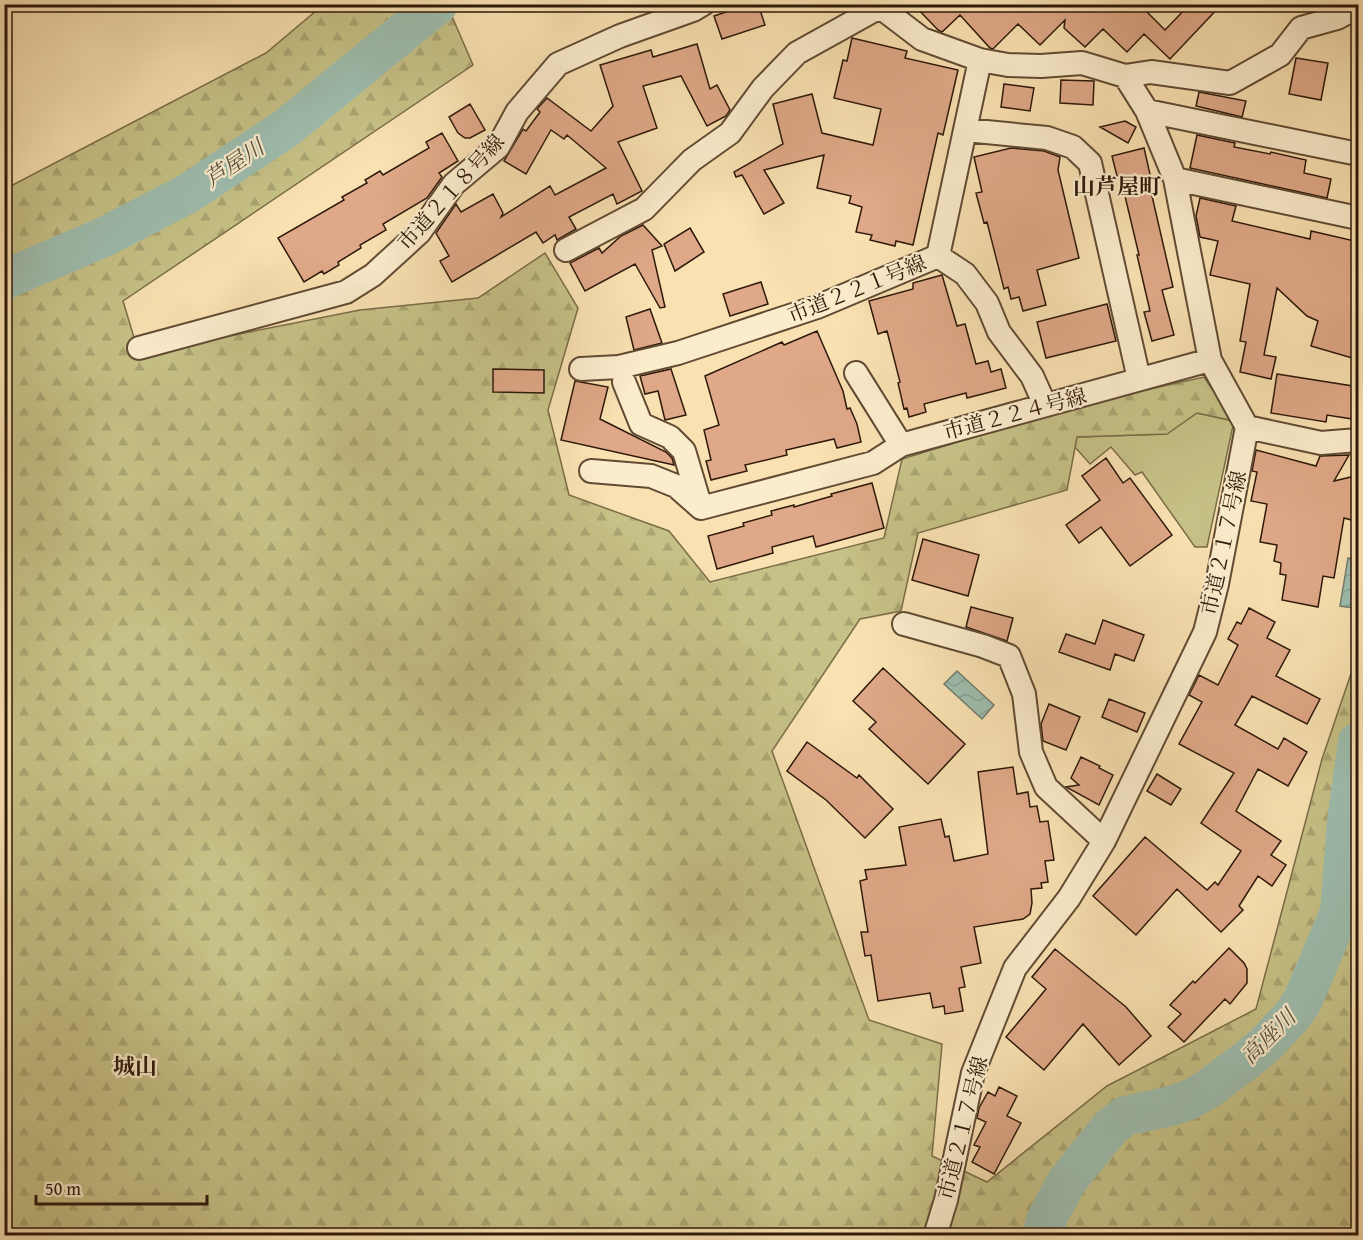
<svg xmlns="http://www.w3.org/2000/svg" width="1363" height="1240" viewBox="0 0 1363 1240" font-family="'Gentium Book Plus','Noto Serif JP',serif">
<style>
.green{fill:#c6c186;stroke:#7a6d48;stroke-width:1.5}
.forest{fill:url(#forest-firs);stroke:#7a6d48;stroke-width:1.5}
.water{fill:url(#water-waves);stroke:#717b6c;stroke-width:1.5}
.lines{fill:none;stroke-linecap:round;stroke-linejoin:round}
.river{stroke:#9ebdae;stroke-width:40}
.building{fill:#dfa888;stroke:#2e190a;stroke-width:1.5}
.street-casing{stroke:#614b34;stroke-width:26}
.street{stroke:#fbeccc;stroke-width:22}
.labels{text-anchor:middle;stroke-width:4.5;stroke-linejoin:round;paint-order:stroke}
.street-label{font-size:21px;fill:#2e190a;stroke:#fbeccc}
.water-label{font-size:22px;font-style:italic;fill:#555243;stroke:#fbeccc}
.neighbourhood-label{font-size:22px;font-weight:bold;fill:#2e190a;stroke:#fbeccc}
</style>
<defs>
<pattern id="forest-firs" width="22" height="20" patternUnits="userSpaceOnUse" patternTransform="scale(1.5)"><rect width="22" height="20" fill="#c6c186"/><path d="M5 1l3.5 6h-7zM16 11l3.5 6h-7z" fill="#aaa572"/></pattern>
<pattern id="water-waves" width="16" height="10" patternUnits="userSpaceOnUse" patternTransform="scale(1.5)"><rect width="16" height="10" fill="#9ebdae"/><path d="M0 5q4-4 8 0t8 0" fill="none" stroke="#88a294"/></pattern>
</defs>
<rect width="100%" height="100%" fill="#f9e1b1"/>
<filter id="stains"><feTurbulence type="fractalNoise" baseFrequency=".00333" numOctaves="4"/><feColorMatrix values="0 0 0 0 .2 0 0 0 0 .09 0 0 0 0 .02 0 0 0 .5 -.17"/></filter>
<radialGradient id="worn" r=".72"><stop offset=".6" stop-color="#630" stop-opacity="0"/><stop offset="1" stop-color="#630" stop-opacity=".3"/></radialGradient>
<path class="green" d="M1197,413L1234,421L1207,547H1195L1142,472L1135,475L1111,447L1090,464L1075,447L1076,437L1166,434Z"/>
<path class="forest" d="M323,5H447L473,65L123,301L139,354L360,310L478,298L545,253L578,308L548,410L569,495L669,531L710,582L884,538L902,459L1082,404L1204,377L1234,421L1197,413L1167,434L1077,437L1067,490L918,533L901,611L860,619L772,751L869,1020L942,1044L932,1156L987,1182L1107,1086L1256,1009L1322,759L1358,653V943L1352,972L1358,982V1235L5,1236V189L266,53Z"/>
<path class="water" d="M1348,558L1358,559V579L1353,608L1340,606Z
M957,671L994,705L982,719L944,684Z"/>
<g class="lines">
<path class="river" d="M4,280L104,237L187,194L285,129L438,4
M1042,1236L1047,1218L1067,1181L1110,1128L1125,1116L1171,1106L1189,1100L1208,1089L1248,1059L1266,1044L1291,1017L1302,1002L1340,912L1347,821L1358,742"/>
</g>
<path class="building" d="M750,4H758L765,25L722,39L714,16Z
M913,4H1139L1165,30L1190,4H1222L1170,59L1144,34L1127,52L1103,29L1085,47L1064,28L1065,20L1040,45L1018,24L993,49L990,48L960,15L942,32L938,30Z
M852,38L907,51L905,58L958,70L943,135L938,133L913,245L896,241L895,246L870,240L872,235L856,232L862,207L849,203L851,196L817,188L824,155L764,170L784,203L764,214L742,175L736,177L734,172L783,144L773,104L812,94L822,133L873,145L881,109L834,98L843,60L847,61Z
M697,44L710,89L717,85L730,110L726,116L707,126L681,76L643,86L657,128L618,142L642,191L617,204L613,194L569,217L576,229L557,240L555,235L543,243L536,232L452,282L440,261L449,256L436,233L456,204L461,212L493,194L503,213L501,217L550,186L555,195L606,168L567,135L564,139L551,130L526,174L504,161L523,129L526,131L540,112L537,109L547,98L591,131L613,106L600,65L651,50L653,57Z
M1296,58L1328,63L1321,100L1289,94Z
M1061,80L1094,81L1093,105L1060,103Z
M1004,84L1034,88L1030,111L1001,107Z
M1199,92L1246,101L1242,117L1196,106Z
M470,104L485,130L470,138H465L458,133L449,117Z
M1125,121L1136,127L1128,143L1100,127Z
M442,133L458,161L439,173L442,177L427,198L383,224L386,230L360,245L361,248L338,262L339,265L324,274L322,271L304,282L278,238L344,200L342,197L367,183L365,180L380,171L383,175L429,148L426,142Z
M1197,135L1235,143L1234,147L1270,154L1271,152L1306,160L1304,173L1331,179L1327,198L1190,168Z
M1011,148L1044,151L1060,157L1058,170L1079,258L1037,270L1046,305L1023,311L1019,297L1011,299L1008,287L1004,289L987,222L984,223L976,193L982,192L974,157Z
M1144,148L1152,183H1149L1173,287L1162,290L1174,335L1152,341L1144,312L1150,311L1137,255H1139L1120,175L1117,176L1112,156Z
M1200,198L1236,206L1232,221L1310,239L1311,231L1359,242V360L1311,346L1318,321L1307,316L1277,288L1264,355L1276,357L1271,379L1240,372L1246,342L1240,341L1250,284L1210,275L1218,241L1200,237L1196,216Z
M643,225L662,246L652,250L665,307L660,308L635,264L585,291L570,263L599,248L602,253L621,236Z
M690,228L704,252L675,271L664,244Z
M942,275L957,326L965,324L976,364L988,361L991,372L1001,369L1006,388L967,398L966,393L924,404L926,412L909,417L907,408L904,409L898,383L900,382L887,331L878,334L869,301L913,289V283Z
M761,282L768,304L730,316L723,294Z
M1107,304L1116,341L1046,358L1037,322Z
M650,309L662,343L634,350L626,317Z
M817,331L843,391L847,409L850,408L857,424L861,442L837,448L834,439L786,450L787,455L745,465L747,471L711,480L706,461L711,460L704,430L719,425L705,376L782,342L784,345Z
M493,369L544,370V393L493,392Z
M671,369L686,415L665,420L658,391L645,394L640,376Z
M1277,374L1359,387V420L1327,415L1326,422L1271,413Z
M575,381L608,387L600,419L666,452L672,458L674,465L561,440Z
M1256,450L1316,466L1320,456L1349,455L1334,481L1359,475V509L1355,521L1344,518L1334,578L1323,576L1318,607L1282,600L1286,575L1280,574L1281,563L1274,561L1277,545L1260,542L1267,504L1251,501L1257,472L1252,471Z
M1106,458L1123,483L1130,478L1172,535L1130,566L1101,527L1079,543L1066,525L1100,500L1082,476Z
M872,483L884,528L816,547L813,536L772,547L773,553L717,569L708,536L744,526L743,523L772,515L771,511L794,505V507L832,496L831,494Z
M923,539L979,555L968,596L912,580Z
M971,607L1013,618L1007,641L966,627Z
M1249,608L1275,622L1267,638L1290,650L1276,676L1320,699L1307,724L1252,696L1235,725L1278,749L1284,738L1307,752L1288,786L1258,769L1236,811L1281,841L1271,855L1286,865L1272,886L1258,876L1239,906L1243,910L1221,932L1177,889L1136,935L1093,896L1145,837L1207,890L1215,882L1218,885L1241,851L1201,823L1234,773L1179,744L1202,702L1189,695L1199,675L1218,685L1238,645L1228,639L1237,622L1241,624Z
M1103,620L1144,635L1134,661L1115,654L1110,670L1059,652L1066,634L1095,644Z
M883,668L965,744L928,784L869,729L876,722L853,701Z
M1109,699L1145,713L1137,732L1102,717Z
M1049,704L1080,717L1066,750L1043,741L1041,724Z
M807,742L857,778L859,775L893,809L865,838L826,800L787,771Z
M1081,757L1100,766L1099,768L1113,775L1099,805L1066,787L1079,785L1071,778Z
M1013,767L1017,794L1028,792L1030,807L1037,806L1040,822L1048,821L1054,860L1045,861L1048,882L1041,883L1042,888L1031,889L1032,903L1030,914L1023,919L974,927L981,963L961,967L965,987L959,988L963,1011L945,1014L944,1006L933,1008L930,993L878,1001L871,955L865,956L861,932H868L860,881L867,879L865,870L906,865L899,827L941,819L945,837L949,836L954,861L988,854L978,772Z
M1157,774L1181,789L1171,805L1147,791Z
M1229,948L1244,963L1247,969V983L1230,1004L1225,999L1184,1042L1168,1027L1181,1014L1170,1005L1193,981L1195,983Z
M1055,949L1126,1007L1151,1036L1119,1065L1083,1024L1044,1070L1006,1037L1046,989L1032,977Z
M999,1087L1017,1096L1007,1116L1021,1123L994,1174L972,1162L980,1147L974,1145L986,1122L977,1118L979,1108L988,1092L995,1096Z"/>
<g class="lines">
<defs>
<path id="street" d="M883,4L880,7L922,39L980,60L1008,65L1041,66L1082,63L1125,76L1147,111L1175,179L1210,360L1247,427L1217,584L1205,632L1104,841L1069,898L1015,968L973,1073L946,1200L935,1236
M1125,76L1151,72L1230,83L1280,55L1301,28L1337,18L1358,7
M1147,111L1358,154
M966,130L1047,138L1073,147L1090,163L1139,379
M1175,179L1358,218
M566,250L644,209L692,160L730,133L763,88L797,53L880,7
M938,256L965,274L987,303L999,332L1032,376L1045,405
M139,348L346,292L373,275L419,233L454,184L498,147L517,112L558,64L620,36L693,10L703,4
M581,369L619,367L678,353L817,307L938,256L980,60
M856,373L901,445L1210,360
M624,382L641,424L670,437L684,451L701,508L873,463L901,445
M1247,427L1321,443L1358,440
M591,471L651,476L676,486L701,508
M904,624L983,646L1009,656L1024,694L1031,752L1046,787L1104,841"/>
</defs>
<use href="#street" class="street-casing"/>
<use href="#street" class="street"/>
</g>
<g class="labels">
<g class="street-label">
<text transform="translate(451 192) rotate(-48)" y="7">市道２１８号線</text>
<text transform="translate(857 289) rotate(-22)" y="7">市道２２１号線</text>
<text transform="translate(1015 414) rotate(-15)" y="7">市道２２４号線</text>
<text transform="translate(1224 543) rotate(-78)" y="7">市道２１７号線</text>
<text transform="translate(963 1128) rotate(-76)" y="7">市道２１７号線</text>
</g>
<g class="water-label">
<text transform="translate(234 163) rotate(-34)" y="8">芦屋川</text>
<text transform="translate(1268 1036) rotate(-45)" y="8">高座川</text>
</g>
<g class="neighbourhood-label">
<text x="1117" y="194">山芦屋町</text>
<text x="135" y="1074">城山</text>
</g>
</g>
<rect width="1363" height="1240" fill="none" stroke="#f9e1b1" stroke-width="24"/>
<rect x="6" y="6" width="1351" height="1228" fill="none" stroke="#2e190a" stroke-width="3"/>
<rect x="12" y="12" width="1339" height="1216" fill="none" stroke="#2e190a" stroke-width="1.5"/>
<path d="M36 1195v9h171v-9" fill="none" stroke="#2e190a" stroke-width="3"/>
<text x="45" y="1195" font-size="18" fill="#2e190a" stroke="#fbeccc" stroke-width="4.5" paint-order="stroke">50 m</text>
<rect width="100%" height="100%" filter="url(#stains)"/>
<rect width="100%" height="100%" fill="url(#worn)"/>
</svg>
